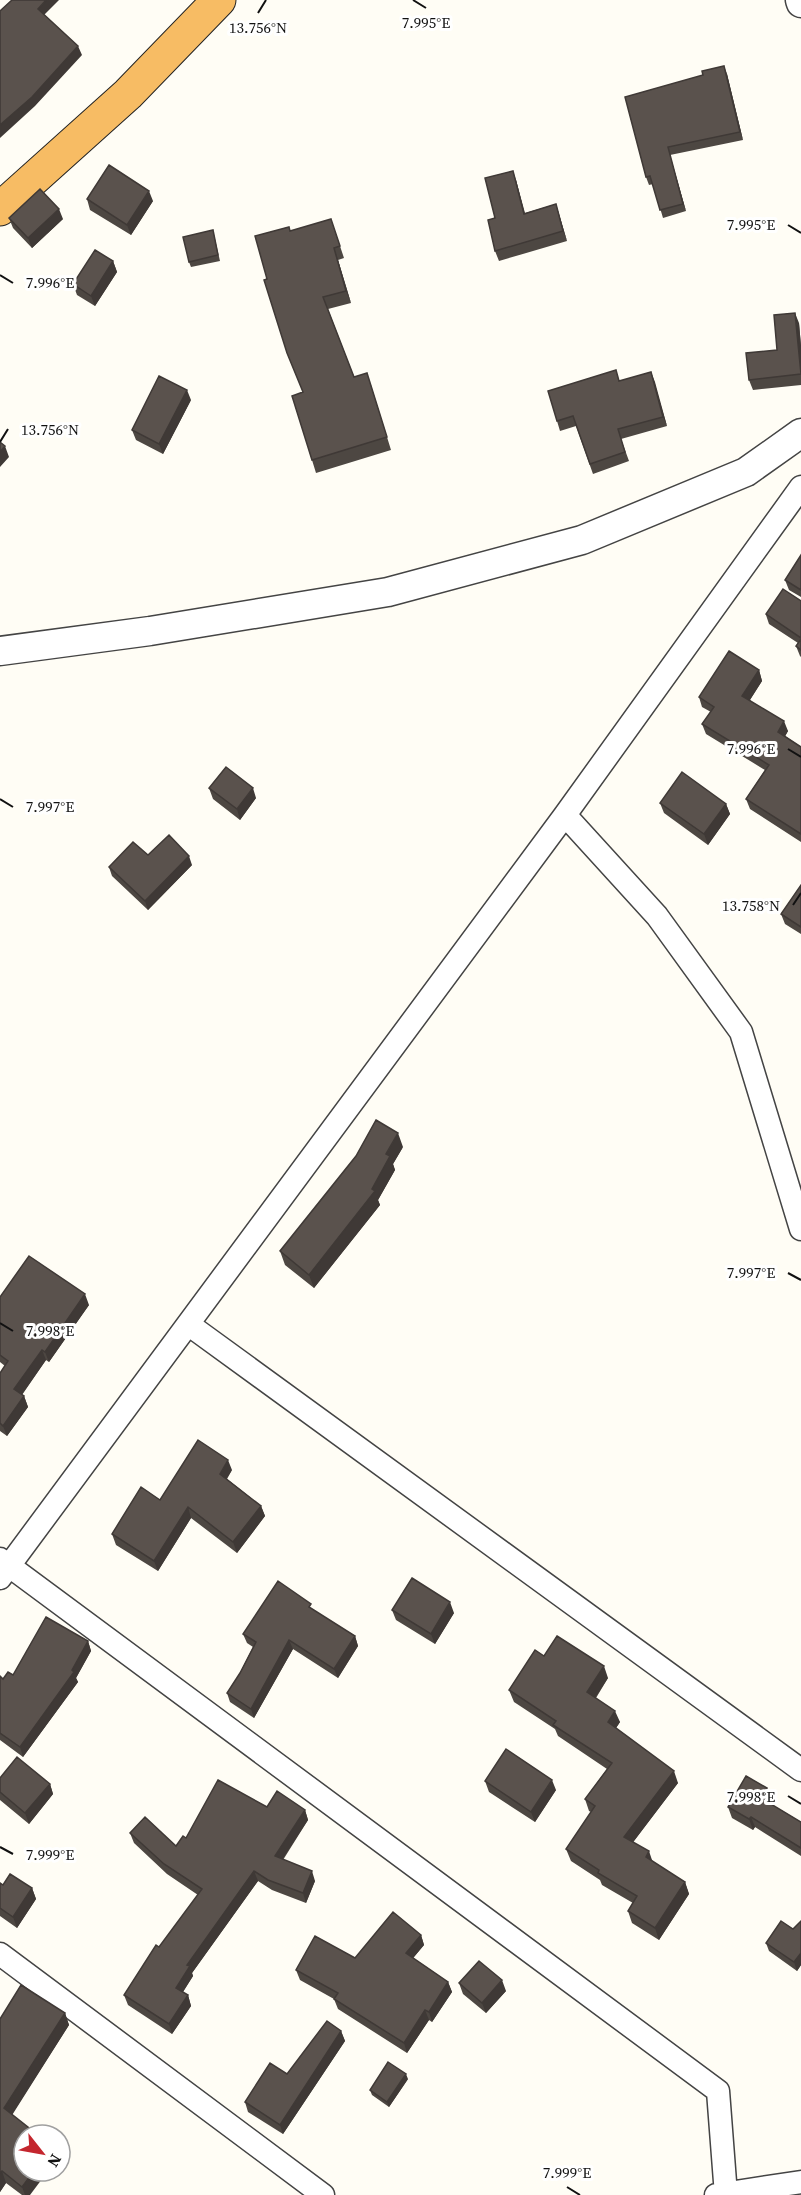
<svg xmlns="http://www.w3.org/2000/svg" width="801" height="2195" viewBox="0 0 801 2195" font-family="'Source Serif 4',serif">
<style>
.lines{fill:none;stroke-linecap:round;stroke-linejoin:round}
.minor-casing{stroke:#444;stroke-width:25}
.tertiary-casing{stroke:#444;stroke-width:31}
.trunk-casing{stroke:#222;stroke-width:35}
.minor{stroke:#fff;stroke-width:22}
.tertiary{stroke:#fff;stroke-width:28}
.trunk{stroke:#f7bc64;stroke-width:33}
.wall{fill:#4d4742}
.shaded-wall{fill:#3f3936}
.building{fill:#5a524d;stroke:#3f3936;stroke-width:1.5}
.ticks{fill:none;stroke:#111;stroke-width:2}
.ticks-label{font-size:15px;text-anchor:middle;fill:#111;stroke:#fff;stroke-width:6;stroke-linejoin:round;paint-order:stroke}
</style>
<rect width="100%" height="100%" fill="#fffdf5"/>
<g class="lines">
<defs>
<path id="minor" d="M565,815L657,916L741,1032L801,1229
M188,1324L801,1770
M0,1559L718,2091L726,2195
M0,1578L565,815L801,487
M0,1954L323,2195
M716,2195L801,2182"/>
<path id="tertiary" d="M800,0L801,3
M0,651L150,631L388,592L582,540L746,472L801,433"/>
<path id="trunk" d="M0,209L128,94L219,0"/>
</defs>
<use href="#minor" class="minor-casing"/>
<use href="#tertiary" class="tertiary-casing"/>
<use href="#trunk" class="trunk-casing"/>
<use href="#minor" class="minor"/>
<use href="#tertiary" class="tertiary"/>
<use href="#trunk" class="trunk"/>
</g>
<path class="wall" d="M727,74L743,140L670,155L686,211L663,218L653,184L649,185L646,177L625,97Z
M516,180L525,213L556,204L567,241L499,261L495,251V218Z
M87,199L153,201L131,235L90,210Z
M9,218L63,219L32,248L13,228Z
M213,230L220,261L191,267L189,262Z
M291,231H335L344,258L338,260L351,303L328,309L354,377L371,385L391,450L316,473L312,460L303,392L287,353L267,279Z
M113,261L117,272L95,306L77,295L73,284Z
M799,323L801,346V385L753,390L749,380L777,350Z
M651,372L667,426L621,439L629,461L593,474L576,426L560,431L557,421L620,381Z
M191,400L163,454L136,440L132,430Z
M801,555V597L789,590L785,580Z
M801,601V657L800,656L796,646L798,643L769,624L766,615Z
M759,670L762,681L750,700L788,731L785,736L801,747V842L750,809L746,799L765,770L706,734L702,724L711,712L702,707L699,697Z
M209,788L256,798L240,820L213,799Z
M660,803L726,804L730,814L708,845L664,813Z
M148,855L192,865L148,910L112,876L109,867Z
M801,885V934L785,924L781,914Z
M403,1147L393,1164L395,1170L378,1200L380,1205L314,1288L285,1265L280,1251Z
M0,1297L89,1305L49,1362L46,1360L22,1395L24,1396L28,1407L7,1436L0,1431V1373L5,1366L0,1362Z
M232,1470L227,1479L261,1506L265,1516L237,1553L191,1518L158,1571L116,1545L112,1534L160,1500Z
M392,1610L454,1613L435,1644L396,1620Z
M314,1611L355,1636L358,1646L338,1678L293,1649L254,1718L230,1702L227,1693L240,1673L253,1647L247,1643L243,1634Z
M88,1641L91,1651L76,1678L78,1682L23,1757L0,1740V1676L3,1679L13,1675Z
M544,1656L608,1678L596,1698L620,1722L616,1728L678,1783L633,1842L653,1862L685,1882L689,1894L659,1940L632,1923L628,1911L633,1903L602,1885L600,1880L571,1861L566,1849L591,1812L589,1811L585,1799L607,1769L558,1736L555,1729L514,1702L509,1690Z
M0,1778L50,1784L53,1794L29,1824L0,1800Z
M485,1781L556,1790L535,1822L489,1792Z
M771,1798L769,1803L801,1822V1856L755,1827L753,1830L732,1818L728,1807Z
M267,1807L305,1810L308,1820L283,1860L315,1881L306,1903L272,1890L258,1881L192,1973L193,1976L183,1992L188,1995L191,2006L172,2034L128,2005L124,1995L198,1895L167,1874L134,1843L130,1833L176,1846L186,1838Z
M0,1883L3,1885L32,1888L36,1899L17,1928L0,1916Z
M801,1921V1965L797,1971L769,1951L766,1943L793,1929Z
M421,1935L424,1945L413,1958L448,1982L452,1992L432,2022L429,2020L407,2053L338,2009L334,1999L300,1980L296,1970L355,1958Z
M459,1983L506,1991L486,2013L463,1994Z
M65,2013L69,2025L12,2114L30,2195H22L6,2183L0,2192V2019Z
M341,2031L345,2041L283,2134L248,2112L245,2102L287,2074Z
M408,2079L389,2107L372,2095L370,2090Z"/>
<path class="shaded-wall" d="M46,0H59L41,18L38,9Z
M78,46L82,55L35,106L0,138V125Z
M724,66L727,74L743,140L740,132Z
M668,147L670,155L686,211L683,204Z
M513,171L516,180L527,223L524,214Z
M149,191L153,201L131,235L127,225Z
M556,204L559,214L567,241L563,231Z
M59,209L63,219L32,248L28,238Z
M334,248L338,260L351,303L346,291Z
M113,261L117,272L95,306L91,296Z
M795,313L799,323L801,346V372Z
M651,372L655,382L667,426L663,417Z
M187,390L191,400L163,454L159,444Z
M5,446L9,457L0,467V452Z
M759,670L762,681L746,706L742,696Z
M784,721L788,731L782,742L778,732Z
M253,788L256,798L240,820L237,809Z
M726,804L730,814L708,845L704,834Z
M189,856L192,865L148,910L145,901Z
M398,1133L403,1147L393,1164L395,1170L378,1200L380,1205L314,1288L309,1275L372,1189L386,1154Z
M85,1294L89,1305L49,1362L45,1352Z
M42,1350L46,1360L18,1400L14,1389Z
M24,1396L28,1407L7,1436L3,1426Z
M228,1460L232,1470L223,1484L220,1474Z
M261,1506L265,1516L237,1553L233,1542Z
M188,1507L191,1518L158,1571L154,1561Z
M450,1602L454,1613L435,1644L431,1634Z
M355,1636L358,1646L338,1678L334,1669Z
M289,1640L293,1649L254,1718L251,1709Z
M88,1641L91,1651L76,1678L78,1682L23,1757L20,1747L72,1670Z
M604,1666L608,1678L591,1704L587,1692Z
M615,1711L620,1722L612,1734L608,1722Z
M674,1771L678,1783L628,1849L624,1837Z
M552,1780L556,1790L535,1822L531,1812Z
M50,1784L53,1794L29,1824L25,1813Z
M767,1788L771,1798L765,1809L761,1798Z
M305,1810L308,1820L278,1866L275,1856Z
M751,1817L755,1827L753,1830L749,1819Z
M649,1851L653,1863L646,1857Z
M254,1871L258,1881L192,1973L193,1976L179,1998L176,1988L187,1965Z
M312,1871L315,1881L306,1903L303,1893Z
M685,1882L689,1894L659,1940L655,1928Z
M32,1888L36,1899L17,1928L13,1917Z
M421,1935L424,1945L409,1963L406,1953Z
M801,1953V1965L797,1971L794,1962Z
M502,1980L506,1991L486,2013L482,2003Z
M448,1982L452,1992L432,2022L429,2012Z
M188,1995L191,2006L172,2034L169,2024Z
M425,2010L429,2020L407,2053L404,2043Z
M65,2013L69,2025L9,2120L4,2108Z
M341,2031L345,2041L283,2134L280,2125Z
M406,2074L408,2079L389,2107L387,2102Z
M2,2171L6,2183L0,2192V2173Z
M34,2171H48L30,2195H25L22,2187Z"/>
<path class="building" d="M12,0H46L38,9L78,46L32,97L0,125V11Z
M724,66L740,132L668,147L683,204L660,210L650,176L646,177L625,97L703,75L702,71Z
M109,165L149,191L127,225L87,199Z
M513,171L524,214L556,204L563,231L495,251L488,220L495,218L485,178Z
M40,189L59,209L28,238L9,218Z
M331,219L340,246L334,248L346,291L323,297L354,377L367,373L387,437L312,460L292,396L303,392L287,353L264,280L267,279L255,236L289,227L290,231Z
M213,230L218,255L189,262L183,237Z
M95,250L113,261L91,296L73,284Z
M795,313L801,374L749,380L746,353L777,350L774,315Z
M616,370L619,381L651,372L663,417L618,429L625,452L590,464L573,416L557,421L548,391Z
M159,376L187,390L159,444L132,430Z
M0,442L5,446L0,452Z
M801,555V590L785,580Z
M783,589L801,601V638L766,614Z
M801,639V650L796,646Z
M729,651L759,670L742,696L784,721L778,732L801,747V834L746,799L769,765L702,724L714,707L699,697Z
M226,767L253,788L237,809L209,788Z
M682,772L726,804L704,834L660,803Z
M169,835L189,856L145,901L109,867L133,842L148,855Z
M801,885V927L781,914Z
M376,1120L398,1133L386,1154L390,1156L372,1189L375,1191L309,1275L280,1251L356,1156Z
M29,1256L85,1294L45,1352L42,1350L14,1389L24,1396L3,1426L0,1423V1373L8,1361L0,1355V1297Z
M198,1440L228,1460L220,1474L261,1506L233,1542L188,1507L154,1561L112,1534L141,1487L160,1500Z
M412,1578L450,1602L431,1634L392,1610Z
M278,1581L311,1604L309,1607L355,1636L334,1669L289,1640L251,1709L227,1693L240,1673L256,1642L243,1634Z
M46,1617L88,1641L72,1670L74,1672L20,1747L0,1733V1676L3,1679L8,1672L13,1675Z
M557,1636L604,1666L587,1692L615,1711L608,1722L674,1771L624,1837L649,1851L646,1857L685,1882L655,1928L628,1911L637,1896L598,1873L599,1870L566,1849L595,1806L585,1799L612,1763L553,1725L556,1721L509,1690L535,1650L544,1656Z
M506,1749L552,1780L531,1812L485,1781Z
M17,1757L50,1784L25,1813L0,1792V1778Z
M746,1776L767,1788L761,1798L801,1822V1848L751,1817L749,1819L728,1807Z
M218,1780L267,1807L277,1791L305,1810L275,1856L312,1871L303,1893L268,1880L254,1871L187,1965L190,1966L176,1988L188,1995L169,2024L124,1995L156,1945L159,1947L202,1889L164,1864L130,1833L145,1817L176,1846L183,1836L186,1838Z
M10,1874L32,1888L13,1917L0,1908V1883L3,1885Z
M393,1912L421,1935L406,1953L448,1982L429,2012L425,2010L404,2043L334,1999L338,1993L296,1970L315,1936L355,1958Z
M781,1921L793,1929L801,1921V1953L794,1962L766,1943Z
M479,1961L502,1980L482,2003L459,1983Z
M21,1985L65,2013L4,2108L38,2135H24V2171H34L22,2187L2,2171L0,2173V2019Z
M327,2021L341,2031L280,2125L245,2102L270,2063L287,2074Z
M388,2062L406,2074L387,2102L370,2090Z"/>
<path class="ticks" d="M413,0L426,8M258,13L266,0M788,225L801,233M0,275L13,283M0,442L8,429M788,749L801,757M0,799L13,807M793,905L801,893M788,1273L801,1280M0,1323L13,1331M788,1796L801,1804M0,1847L13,1854M567,2187L580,2195"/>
<g class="ticks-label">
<text x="426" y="28">7.995°E</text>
<text x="258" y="33">13.756°N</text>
<text x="751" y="230">7.995°E</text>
<text x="50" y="288">7.996°E</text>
<text x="50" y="435">13.756°N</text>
<text x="751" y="754">7.996°E</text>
<text x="50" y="812">7.997°E</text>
<text x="751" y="911">13.758°N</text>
<text x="751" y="1278">7.997°E</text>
<text x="50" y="1336">7.998°E</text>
<text x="751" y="1802">7.998°E</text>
<text x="50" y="1860">7.999°E</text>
<text x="567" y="2178">7.999°E</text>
</g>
<g transform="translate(42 2153) rotate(121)"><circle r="28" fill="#ffffff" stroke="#a0a0a0" stroke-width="1.5"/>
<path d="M0-4.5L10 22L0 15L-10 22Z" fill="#c4262e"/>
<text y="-9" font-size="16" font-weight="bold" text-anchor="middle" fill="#111111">N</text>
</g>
</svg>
